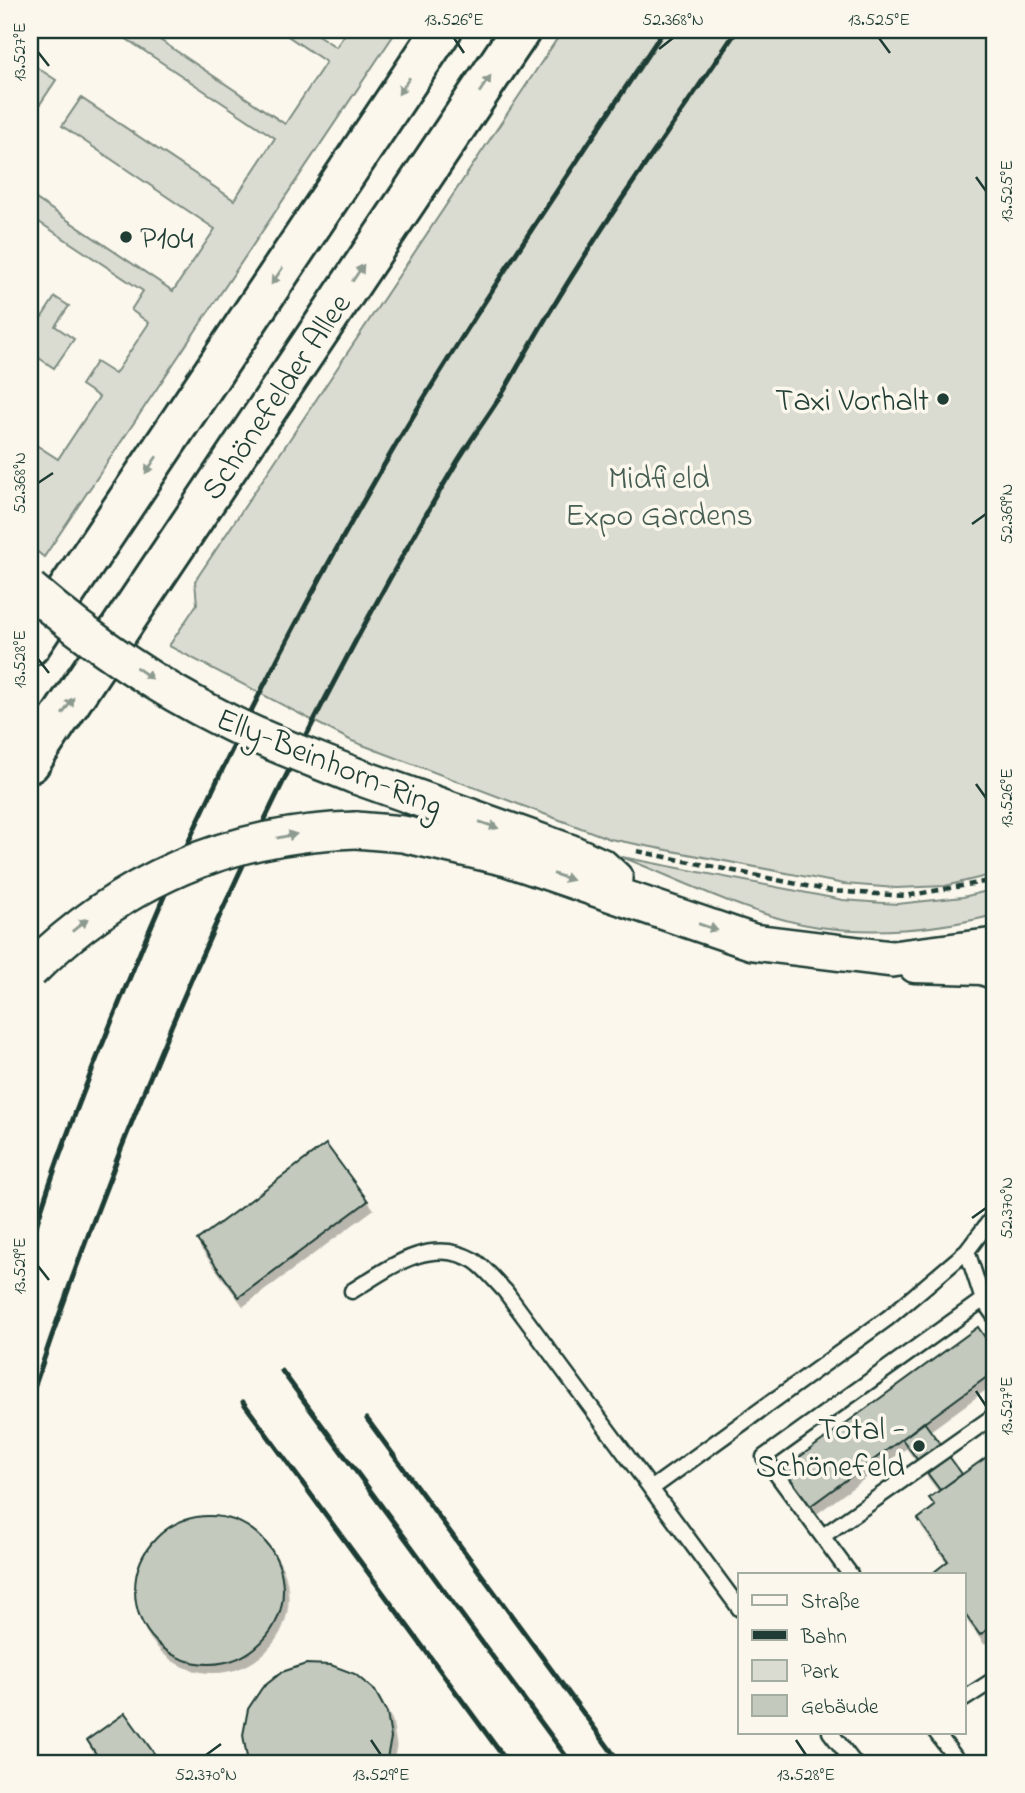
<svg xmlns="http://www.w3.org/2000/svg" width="1025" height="1793" viewBox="0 0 1025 1793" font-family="'Indie Flower',sans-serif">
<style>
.green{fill:#dbdcd1;stroke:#7d8c82;stroke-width:2}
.building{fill:#c4c9be;stroke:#1f3d34;stroke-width:2;filter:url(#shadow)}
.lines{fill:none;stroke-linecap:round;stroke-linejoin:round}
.service-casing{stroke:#1f3d34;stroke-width:19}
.minor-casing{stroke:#1f3d34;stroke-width:33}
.tertiary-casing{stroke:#1f3d34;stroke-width:40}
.trunk-casing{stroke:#1f3d34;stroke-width:44}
.path{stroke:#1f3d34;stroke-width:4.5;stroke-dasharray:7 5;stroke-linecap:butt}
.service{stroke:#fbf7ec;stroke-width:14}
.minor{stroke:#fbf7ec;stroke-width:28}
.tertiary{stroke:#fbf7ec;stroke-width:35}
.trunk{stroke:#fbf7ec;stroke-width:38}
.rail{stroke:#1f3d34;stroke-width:5}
.tertiary-bridge-casing{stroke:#1f3d34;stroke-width:40;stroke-linecap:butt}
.tertiary-bridge{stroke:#fbf7ec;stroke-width:35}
.oneway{fill:#8d9a90}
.ticks{fill:none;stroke:#1f3d34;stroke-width:2.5}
.poi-dot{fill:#1f3d34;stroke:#fbf7ec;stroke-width:2.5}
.labels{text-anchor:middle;stroke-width:7;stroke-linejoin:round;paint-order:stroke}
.poi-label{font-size:32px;fill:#1f3d34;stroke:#fbf7ec;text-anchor:end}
.street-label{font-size:32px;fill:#1f3d34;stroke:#fbf7ec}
.park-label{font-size:32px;fill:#455d53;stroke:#fbf7ec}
.neatline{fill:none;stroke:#1f3d34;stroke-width:2.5}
.ticks-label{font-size:18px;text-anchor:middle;fill:#1f3d34}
</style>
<defs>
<filter id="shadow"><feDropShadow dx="4.5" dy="8" stdDeviation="0" flood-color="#0004"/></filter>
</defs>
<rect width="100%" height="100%" fill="#fbf7ec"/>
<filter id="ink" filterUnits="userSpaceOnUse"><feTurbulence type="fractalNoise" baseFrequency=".0143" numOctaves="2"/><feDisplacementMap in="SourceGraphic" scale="14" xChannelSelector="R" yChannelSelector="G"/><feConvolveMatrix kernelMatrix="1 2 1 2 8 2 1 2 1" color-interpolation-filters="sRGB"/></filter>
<g filter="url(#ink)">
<path class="green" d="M126,30H145L285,124L326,62L279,30H310L336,47L348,30H397L44,557L30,546V441L58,459L99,397L81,385L96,362L115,374L149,323L131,310L143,291L30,216V195L173,291L215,229L62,126L81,98L234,200L275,138L122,36Z
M563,30H995V874L945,886L896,888L844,884L610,839L352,741L169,646L197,604L195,581Z
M30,63L56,80L36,110L30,106Z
M55,297L69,306L55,326L74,339L54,368L36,356L30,364V310L42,317Z
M622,857L843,900L897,904L963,897L995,889V915C938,929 879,935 819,927C755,918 683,881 622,857Z"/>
<path class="building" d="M326,1144L368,1201L239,1297L197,1240Z
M978,1327L995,1352V1371L809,1507L783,1469Z
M924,1422L962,1474L940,1490L902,1439Z
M995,1451V1624L980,1635L964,1613V1574H936L934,1572L948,1561L918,1519L935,1506L929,1498Z
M135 1590a74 74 0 1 1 148 0a74 74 0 1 1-148 0Z
M306,1664L331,1665L355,1674L375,1691L387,1713L391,1738L386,1763H248L243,1735L248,1709L262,1688L282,1672Z
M125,1713L161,1763H96L100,1760L87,1740Z"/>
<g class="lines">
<defs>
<path id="service" d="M967,1251L983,1300L995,1317
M352,1291C389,1268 429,1236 473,1260C485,1267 496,1282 505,1291L740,1609
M651,1489L888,1318L967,1251L995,1214
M823,1536L995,1415
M850,1574L764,1457L995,1291
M964,1699L995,1679
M830,1732L854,1763
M936,1732L959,1763"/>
<path id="minor" d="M914,968L982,970L995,975"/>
<path id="tertiary" d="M356,776L569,852L602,867L615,879
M356,830L403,834L507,858L753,942L892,959L995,946"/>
<path id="trunk" d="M30,646L442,30
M30,763L521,30"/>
</defs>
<use href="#service" class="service-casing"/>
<use href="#minor" class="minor-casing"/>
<use href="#tertiary" class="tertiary-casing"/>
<use href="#trunk" class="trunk-casing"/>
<path class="path" d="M637,851L831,891L906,896L995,880"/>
<use href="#service" class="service"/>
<use href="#minor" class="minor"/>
<use href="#tertiary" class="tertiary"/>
<use href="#trunk" class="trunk"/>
<path class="rail" d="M30,1246C54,1164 86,1084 118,1006C197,809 293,619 401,436C484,298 575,164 664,30
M282,1371L571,1763
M30,1400C138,1076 279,761 454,467C470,440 489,415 505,389C522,360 538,330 556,302C612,209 677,120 737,30
M243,1402L508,1763
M367,1419L620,1763"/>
<defs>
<path id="tertiary-bridge" d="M30,589C88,639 155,686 224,720C266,742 312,758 356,776
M30,971C119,882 229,833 356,830"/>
</defs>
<use href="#tertiary-bridge" class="tertiary-bridge-casing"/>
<use href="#tertiary-bridge" class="tertiary-bridge"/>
</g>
<defs><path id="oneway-solid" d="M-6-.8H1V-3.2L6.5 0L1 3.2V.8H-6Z" transform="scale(1.75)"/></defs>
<g class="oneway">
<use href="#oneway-solid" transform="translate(485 84) rotate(-56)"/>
<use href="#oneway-solid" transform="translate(404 86) rotate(124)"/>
<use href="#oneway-solid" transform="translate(358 273) rotate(-56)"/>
<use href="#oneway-solid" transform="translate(277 276) rotate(124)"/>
<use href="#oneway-solid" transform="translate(151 465) rotate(124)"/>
<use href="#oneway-solid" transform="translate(144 673) rotate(35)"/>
<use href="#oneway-solid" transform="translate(68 706) rotate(-56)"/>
<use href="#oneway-solid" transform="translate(489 825) rotate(19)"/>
<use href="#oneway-solid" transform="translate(287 836) rotate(-11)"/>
<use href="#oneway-solid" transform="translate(563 877) rotate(19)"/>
<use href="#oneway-solid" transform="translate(80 925) rotate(-39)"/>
<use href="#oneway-solid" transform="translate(708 927) rotate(19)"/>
</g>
</g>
<path class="ticks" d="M454,38L464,53M879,38L890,53M659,49L673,38M38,52L49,66M976,177L986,191M38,483L53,473M972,524L986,514M38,659L49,673M976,784L986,798M972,1218L986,1208M38,1266L49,1280M976,1391L986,1406M371,1740L381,1755M796,1740L806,1755M206,1755L221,1744"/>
<g class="poi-dot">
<circle cx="126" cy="237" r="7"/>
<circle cx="943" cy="399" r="7"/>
<circle cx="919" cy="1446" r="7"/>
</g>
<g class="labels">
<g class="poi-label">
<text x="140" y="248" text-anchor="start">P104</text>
<text x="929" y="410">Taxi Vorhalt</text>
<text x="905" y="1439">Total -<tspan x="905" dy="37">Schönefeld</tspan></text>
</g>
<g class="street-label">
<text transform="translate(275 396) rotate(-56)" y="11">Schönefelder Allee</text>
<text transform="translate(330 761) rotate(22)" y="11">Elly-Beinhorn-Ring</text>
</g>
<g class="park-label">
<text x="659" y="488">Midfield<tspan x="659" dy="37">Expo Gardens</tspan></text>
</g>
</g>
<rect width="1025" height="1793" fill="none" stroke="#fbf7ec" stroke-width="77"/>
<rect x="738" y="1573" width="228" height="161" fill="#fbf7ec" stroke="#a3ada2" stroke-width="2"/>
<rect x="752" y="1595" width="35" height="10" fill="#fbf7ec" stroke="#a3ada2" stroke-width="2"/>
<text x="801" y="1608" font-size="21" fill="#1f3d34">Straße</text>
<rect x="752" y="1630" width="35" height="10" fill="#1f3d34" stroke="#a3ada2" stroke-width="2"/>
<text x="801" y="1643" font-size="21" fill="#1f3d34">Bahn</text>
<rect x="752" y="1660" width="35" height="21" fill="#dbdcd1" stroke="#a3ada2" stroke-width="2"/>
<text x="801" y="1678" font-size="21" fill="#1f3d34">Park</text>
<rect x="752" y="1695" width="35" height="21" fill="#c4c9be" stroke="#a3ada2" stroke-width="2"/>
<text x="801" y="1713" font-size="21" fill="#1f3d34">Gebäude</text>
<rect x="38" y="38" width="948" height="1717" class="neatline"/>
<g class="ticks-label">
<text x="454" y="25">13.526°E</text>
<text x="673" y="25">52.368°N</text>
<text x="879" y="25">13.525°E</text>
<text transform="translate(19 52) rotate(-90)" y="6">13.527°E</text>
<text transform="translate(1006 191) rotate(-90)" y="6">13.525°E</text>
<text transform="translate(19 483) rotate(-90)" y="6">52.368°N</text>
<text transform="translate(1006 514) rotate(-90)" y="6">52.369°N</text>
<text transform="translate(19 659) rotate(-90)" y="6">13.528°E</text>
<text transform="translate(1006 798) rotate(-90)" y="6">13.526°E</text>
<text transform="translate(1006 1208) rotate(-90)" y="6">52.370°N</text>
<text transform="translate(19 1266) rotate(-90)" y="6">13.529°E</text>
<text transform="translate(1006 1406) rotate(-90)" y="6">13.527°E</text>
<text x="206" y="1780">52.370°N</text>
<text x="381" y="1780">13.529°E</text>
<text x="806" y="1780">13.528°E</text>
</g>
</svg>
